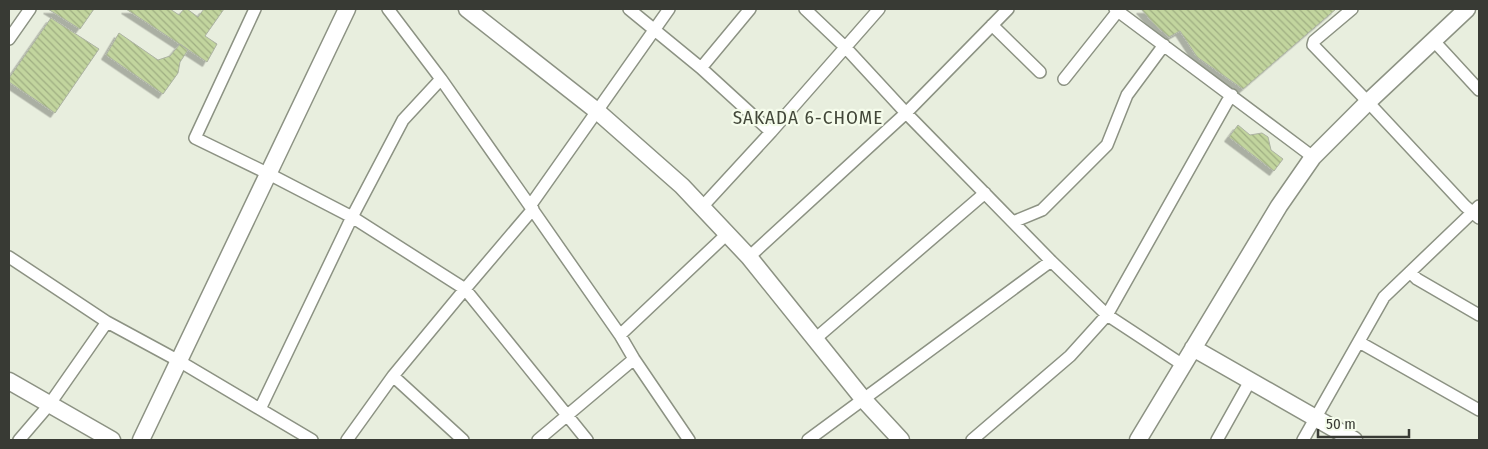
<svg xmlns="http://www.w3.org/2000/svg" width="1488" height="449" viewBox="0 0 1488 449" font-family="'Fira Sans Condensed',sans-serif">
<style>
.building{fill:url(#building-back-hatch);stroke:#acb2a2;filter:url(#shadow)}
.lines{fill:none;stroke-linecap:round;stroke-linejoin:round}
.street-casing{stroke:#8c9283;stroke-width:14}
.secondary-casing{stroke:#8c9283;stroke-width:19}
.street{stroke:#fff;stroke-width:11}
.secondary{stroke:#fff;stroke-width:16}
.labels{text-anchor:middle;stroke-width:4.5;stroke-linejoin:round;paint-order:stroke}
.neighbourhood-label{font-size:19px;letter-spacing:1px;fill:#424739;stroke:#f5fceb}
</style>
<defs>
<pattern id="building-back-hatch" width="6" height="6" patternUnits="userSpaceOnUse" patternTransform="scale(1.25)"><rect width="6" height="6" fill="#c2d59e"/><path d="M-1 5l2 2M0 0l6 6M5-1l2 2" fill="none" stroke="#9fae82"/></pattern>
<filter id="shadow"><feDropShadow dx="-4.5" dy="4.5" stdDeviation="0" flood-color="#0004"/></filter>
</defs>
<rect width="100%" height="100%" fill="#e8eede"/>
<path class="building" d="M48,9H94L80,29Z
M126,9H170L179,15L184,9H187L198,17L204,9H224L205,36L217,44L207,62Z
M1141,9H1336L1243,89L1197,57L1180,31L1169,37L1155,25Z
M51,18L99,49L55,113L9,82V78Z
M119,33L158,60L170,56L180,44L188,50L180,62L178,73L163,94L106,55Z
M1238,125L1250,135L1262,133L1268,137L1271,150L1283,159L1274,171L1229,137Z"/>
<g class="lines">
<defs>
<path id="street" d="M255,9L195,138L269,174L352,217L465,289L587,440
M388,9L441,79L530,206L620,335L634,359L689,440
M629,9L701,68L771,132
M805,9L845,47L906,113L1051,261L1107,315L1183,365
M1115,9L1313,157
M1352,9L1314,41L1313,45L1368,102L1465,206L1479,218
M992,25L1040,72
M9,39L30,9
M1433,40L1479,90
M701,68L750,9
M1064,79L1118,11
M530,206L669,9
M702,207L771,132L879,9
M1013,222L1042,210L1107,145L1127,95L1164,45
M9,257L107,322L179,361L312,440
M749,257L906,113L1008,9
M1410,272L1417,279L1479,315
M620,335L727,234
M815,339L985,193
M1359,342L1479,410
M393,376L463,440
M260,409L352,217L403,120L441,79
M19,440L49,405L107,322
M347,440L393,376L465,289L533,209
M538,440L634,359
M808,440L1051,261
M972,440L1070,356L1107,315L1227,102L1232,95
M1217,440L1250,381
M1303,440L1384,297L1479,206"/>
<path id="secondary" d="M467,9L597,111L682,186L749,257L864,400L901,440
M1193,348L1354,440
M9,381L112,440
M141,440L347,9
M1138,440L1279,206L1313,157L1368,102L1467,9"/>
</defs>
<use href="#street" class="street-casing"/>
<use href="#secondary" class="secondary-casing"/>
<use href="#street" class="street"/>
<use href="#secondary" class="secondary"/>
</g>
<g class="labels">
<g class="neighbourhood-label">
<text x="808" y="124">SAKADA 6-CHOME</text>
</g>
</g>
<rect width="1488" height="449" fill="none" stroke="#383a34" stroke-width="20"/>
<path d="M1318 429v8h91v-8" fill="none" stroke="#383a34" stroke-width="2.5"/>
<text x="1326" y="429" font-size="15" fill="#383a34" stroke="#f5fceb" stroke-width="4" paint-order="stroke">50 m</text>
</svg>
